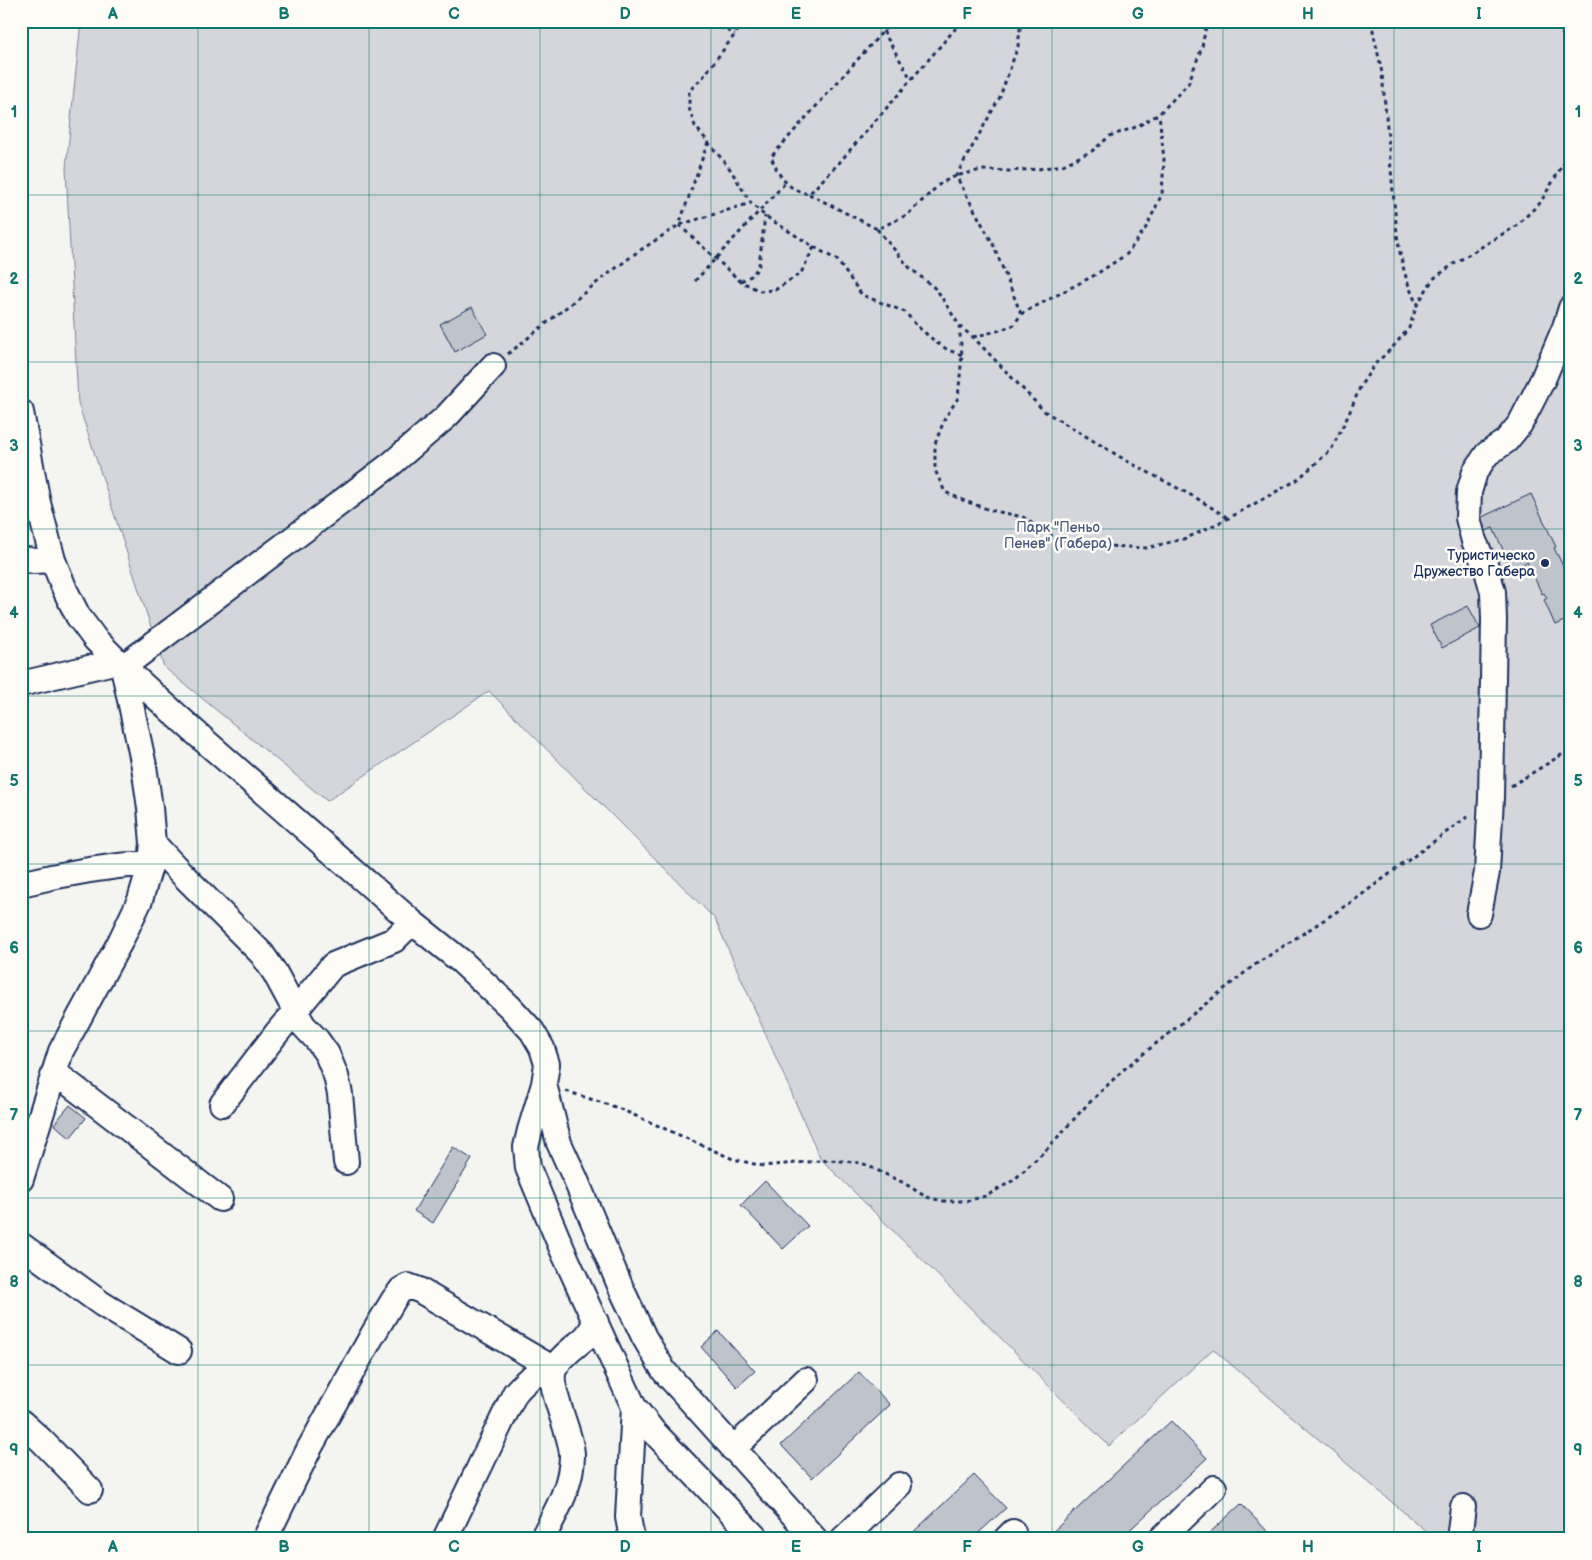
<svg xmlns="http://www.w3.org/2000/svg" width="1592" height="1560" viewBox="0 0 1592 1560" font-family="'Balsamiq Sans',sans-serif">
<style>
.green{fill:#d4d6db;stroke:#78829c}
.building{fill:#bfc3cc;stroke:#1b2f5e}
.lines{fill:none;stroke-linecap:round;stroke-linejoin:round}
.minor-casing{stroke:#1b2f5e;stroke-width:28}
.path{stroke:#1b2f5e;stroke-width:3;stroke-dasharray:4 4;stroke-linecap:butt}
.minor{stroke:#fdfcf7;stroke-width:24}
.grid{fill:none;stroke:#0f766e;stroke-width:1;stroke-opacity:0.55}
.poi-dot{fill:#1b2f5e;stroke:#fdfcf7;stroke-width:2}
.labels{text-anchor:middle;stroke-width:5;stroke-linejoin:round;paint-order:stroke}
.park-label{font-size:14px;fill:#49597d;stroke:#fdfcf7}
.poi-label{font-size:14px;fill:#1b2f5e;stroke:#fdfcf7;text-anchor:end}
.neatline{fill:none;stroke:#0f766e;stroke-width:2}
.grid-label{font-size:16px;text-anchor:middle;font-weight:bold;fill:#0f766e}
</style>
<rect width="100%" height="100%" fill="#f4f4f1"/>
<filter id="ink" filterUnits="userSpaceOnUse"><feTurbulence type="fractalNoise" baseFrequency=".02" numOctaves="2"/><feDisplacementMap in="SourceGraphic" scale="10" xChannelSelector="R" yChannelSelector="G"/><feConvolveMatrix kernelMatrix="1 2 1 2 8 2 1 2 1" color-interpolation-filters="sRGB"/></filter>
<g filter="url(#ink)">
<path class="green" d="M81,21H1571V1539H1435L1213,1349L1109,1446L820,1158L715,919L489,691L327,801L164,667L78,403L66,168Z"/>
<path class="building" d="M472,307L487,334L455,352L440,324Z
M1531,494L1556,547L1554,548L1571,582V635L1566,620L1555,625L1544,600L1547,598L1544,593L1542,594L1527,562L1512,569L1493,528L1486,531L1480,518Z
M1468,606L1480,628L1442,648L1430,625Z
M70,1105L86,1118L70,1138L54,1124Z
M453,1147L472,1159L433,1223L414,1211Z
M765,1181L808,1226L783,1249L741,1205Z
M718,1331L755,1371L737,1387L701,1347Z
M859,1372L890,1405L812,1478L781,1445Z
M1171,1421L1207,1458L1120,1539H1045Z
M974,1475L1006,1508L972,1539H906Z
M1241,1504L1275,1539H1203Z"/>
<g class="lines">
<defs>
<path id="minor" d="M21,412L38,503L53,560L65,590L78,616L95,639L123,667L206,742L412,922L462,962L510,1007L532,1031L542,1048L547,1064L544,1084L530,1130L526,1147L528,1168L562,1249L634,1407L652,1430L757,1539
M21,559L35,561L53,560
M21,684L118,661
M153,843L183,875L262,954L275,973L303,1025L317,1040L327,1054L336,1076L340,1094L346,1162
M21,884C65,873 107,866 151,863
M1479,914L1487,872L1491,798L1494,619L1493,592L1486,567L1474,541L1468,518L1469,492L1475,472L1487,454L1506,441L1520,424L1543,379L1565,327L1571,308
M54,1072L220,1199
M544,1084L559,1143L575,1178L621,1288L644,1337L664,1371L815,1539
M222,1104L276,1034L333,965L394,940L412,922
M21,1179L61,1051L120,942L140,900L151,863L153,843L150,808L144,766L123,667L390,465L447,416L493,366
M21,1245L102,1304L179,1351
M21,1422L41,1440L90,1490
M733,1449L806,1380
M265,1539L309,1449L372,1336L394,1299L401,1290L408,1286L419,1290L554,1369C533,1374 529,1377 515,1393L445,1539
M542,1539C556,1512 571,1487 572,1457C573,1434 545,1385 555,1368C561,1356 575,1347 585,1338C589,1334 592,1328 596,1322
M632,1539L628,1517L634,1407
M843,1539L899,1485
M1006,1539L1013,1532
M1161,1539L1214,1488
M1459,1539L1463,1507"/>
</defs>
<use href="#minor" class="minor-casing"/>
<path class="path" d="M705,21L735,34
M892,21L771,157C779,176 787,190 809,194L838,164L962,21
M1371,21L1382,73L1397,234C1401,262 1405,279 1417,305L1433,279L1455,263L1516,226L1540,203L1571,151
M1551,21L1571,44
M883,31L911,79
M708,142L679,225L740,281L760,291L775,290L801,273L814,247L765,216L751,203L730,169L695,126L689,108V91L703,77L745,21
M809,194L877,229L907,215L941,183L956,176L981,170L1009,171L1038,169L1063,165L1092,151L1110,136L1136,127L1159,114L1188,84L1202,47L1207,21
M877,229L909,267L937,290L959,325L962,355L958,398L945,418L935,444V470L945,492L965,501L990,510L1023,517L1047,534L1070,542L1107,546L1147,548L1187,538L1229,518L1297,480L1331,450L1348,416L1361,385L1375,364L1392,348L1409,328L1417,305
M814,247L837,260L862,295L905,312L917,326L937,343L948,350L962,355
M695,281L786,182
M741,281L753,275L759,265L765,216
M1021,314L1095,275L1127,254L1147,226L1162,194L1164,159L1159,114
M959,326L973,337L1044,411L1127,461L1198,499L1228,518
M973,337L997,331L1014,325L1021,314L993,244L956,176L1000,97L1018,46L1021,21
M508,354L599,281L636,253L679,225L751,203
M1511,786L1571,749
M566,1091L618,1108L733,1159L763,1166L830,1160L862,1163L904,1183L926,1197L943,1201H966L986,1196L1014,1180L1048,1148L1083,1109L1123,1070L1253,966L1353,901L1471,814"/>
<use href="#minor" class="minor"/>
</g>
</g>
<path class="grid" d="M198,21V1539M369,21V1539M540,21V1539M711,21V1539M881,21V1539M1052,21V1539M1223,21V1539M1394,21V1539M21,195H1571M21,362H1571M21,529H1571M21,696H1571M21,864H1571M21,1031H1571M21,1198H1571M21,1365H1571"/>
<circle class="poi-dot" cx="1545" cy="563" r="5"/>
<g class="labels">
<g class="park-label">
<text x="1058" y="532">Парк "Пеньо<tspan x="1058" dy="16">Пенев" (Габера)</tspan></text>
</g>
<g class="poi-label">
<text x="1535" y="560">Туристическо<tspan x="1535" dy="16">Дружество Габера</tspan></text>
</g>
</g>
<rect width="1592" height="1560" fill="none" stroke="#fdfcf7" stroke-width="55"/>
<rect x="28" y="28" width="1536" height="1504" class="neatline"/>
<g class="grid-label">
<text x="113" y="19">A</text>
<text x="284" y="19">B</text>
<text x="454" y="19">C</text>
<text x="625" y="19">D</text>
<text x="796" y="19">E</text>
<text x="967" y="19">F</text>
<text x="1138" y="19">G</text>
<text x="1308" y="19">H</text>
<text x="1479" y="19">I</text>
<text x="14" y="117">1</text>
<text x="1578" y="117">1</text>
<text x="14" y="284">2</text>
<text x="1578" y="284">2</text>
<text x="14" y="451">3</text>
<text x="1578" y="451">3</text>
<text x="14" y="618">4</text>
<text x="1578" y="618">4</text>
<text x="14" y="786">5</text>
<text x="1578" y="786">5</text>
<text x="14" y="953">6</text>
<text x="1578" y="953">6</text>
<text x="14" y="1120">7</text>
<text x="1578" y="1120">7</text>
<text x="14" y="1287">8</text>
<text x="1578" y="1287">8</text>
<text x="14" y="1455">9</text>
<text x="1578" y="1455">9</text>
<text x="113" y="1552">A</text>
<text x="284" y="1552">B</text>
<text x="454" y="1552">C</text>
<text x="625" y="1552">D</text>
<text x="796" y="1552">E</text>
<text x="967" y="1552">F</text>
<text x="1138" y="1552">G</text>
<text x="1308" y="1552">H</text>
<text x="1479" y="1552">I</text>
</g>
</svg>
